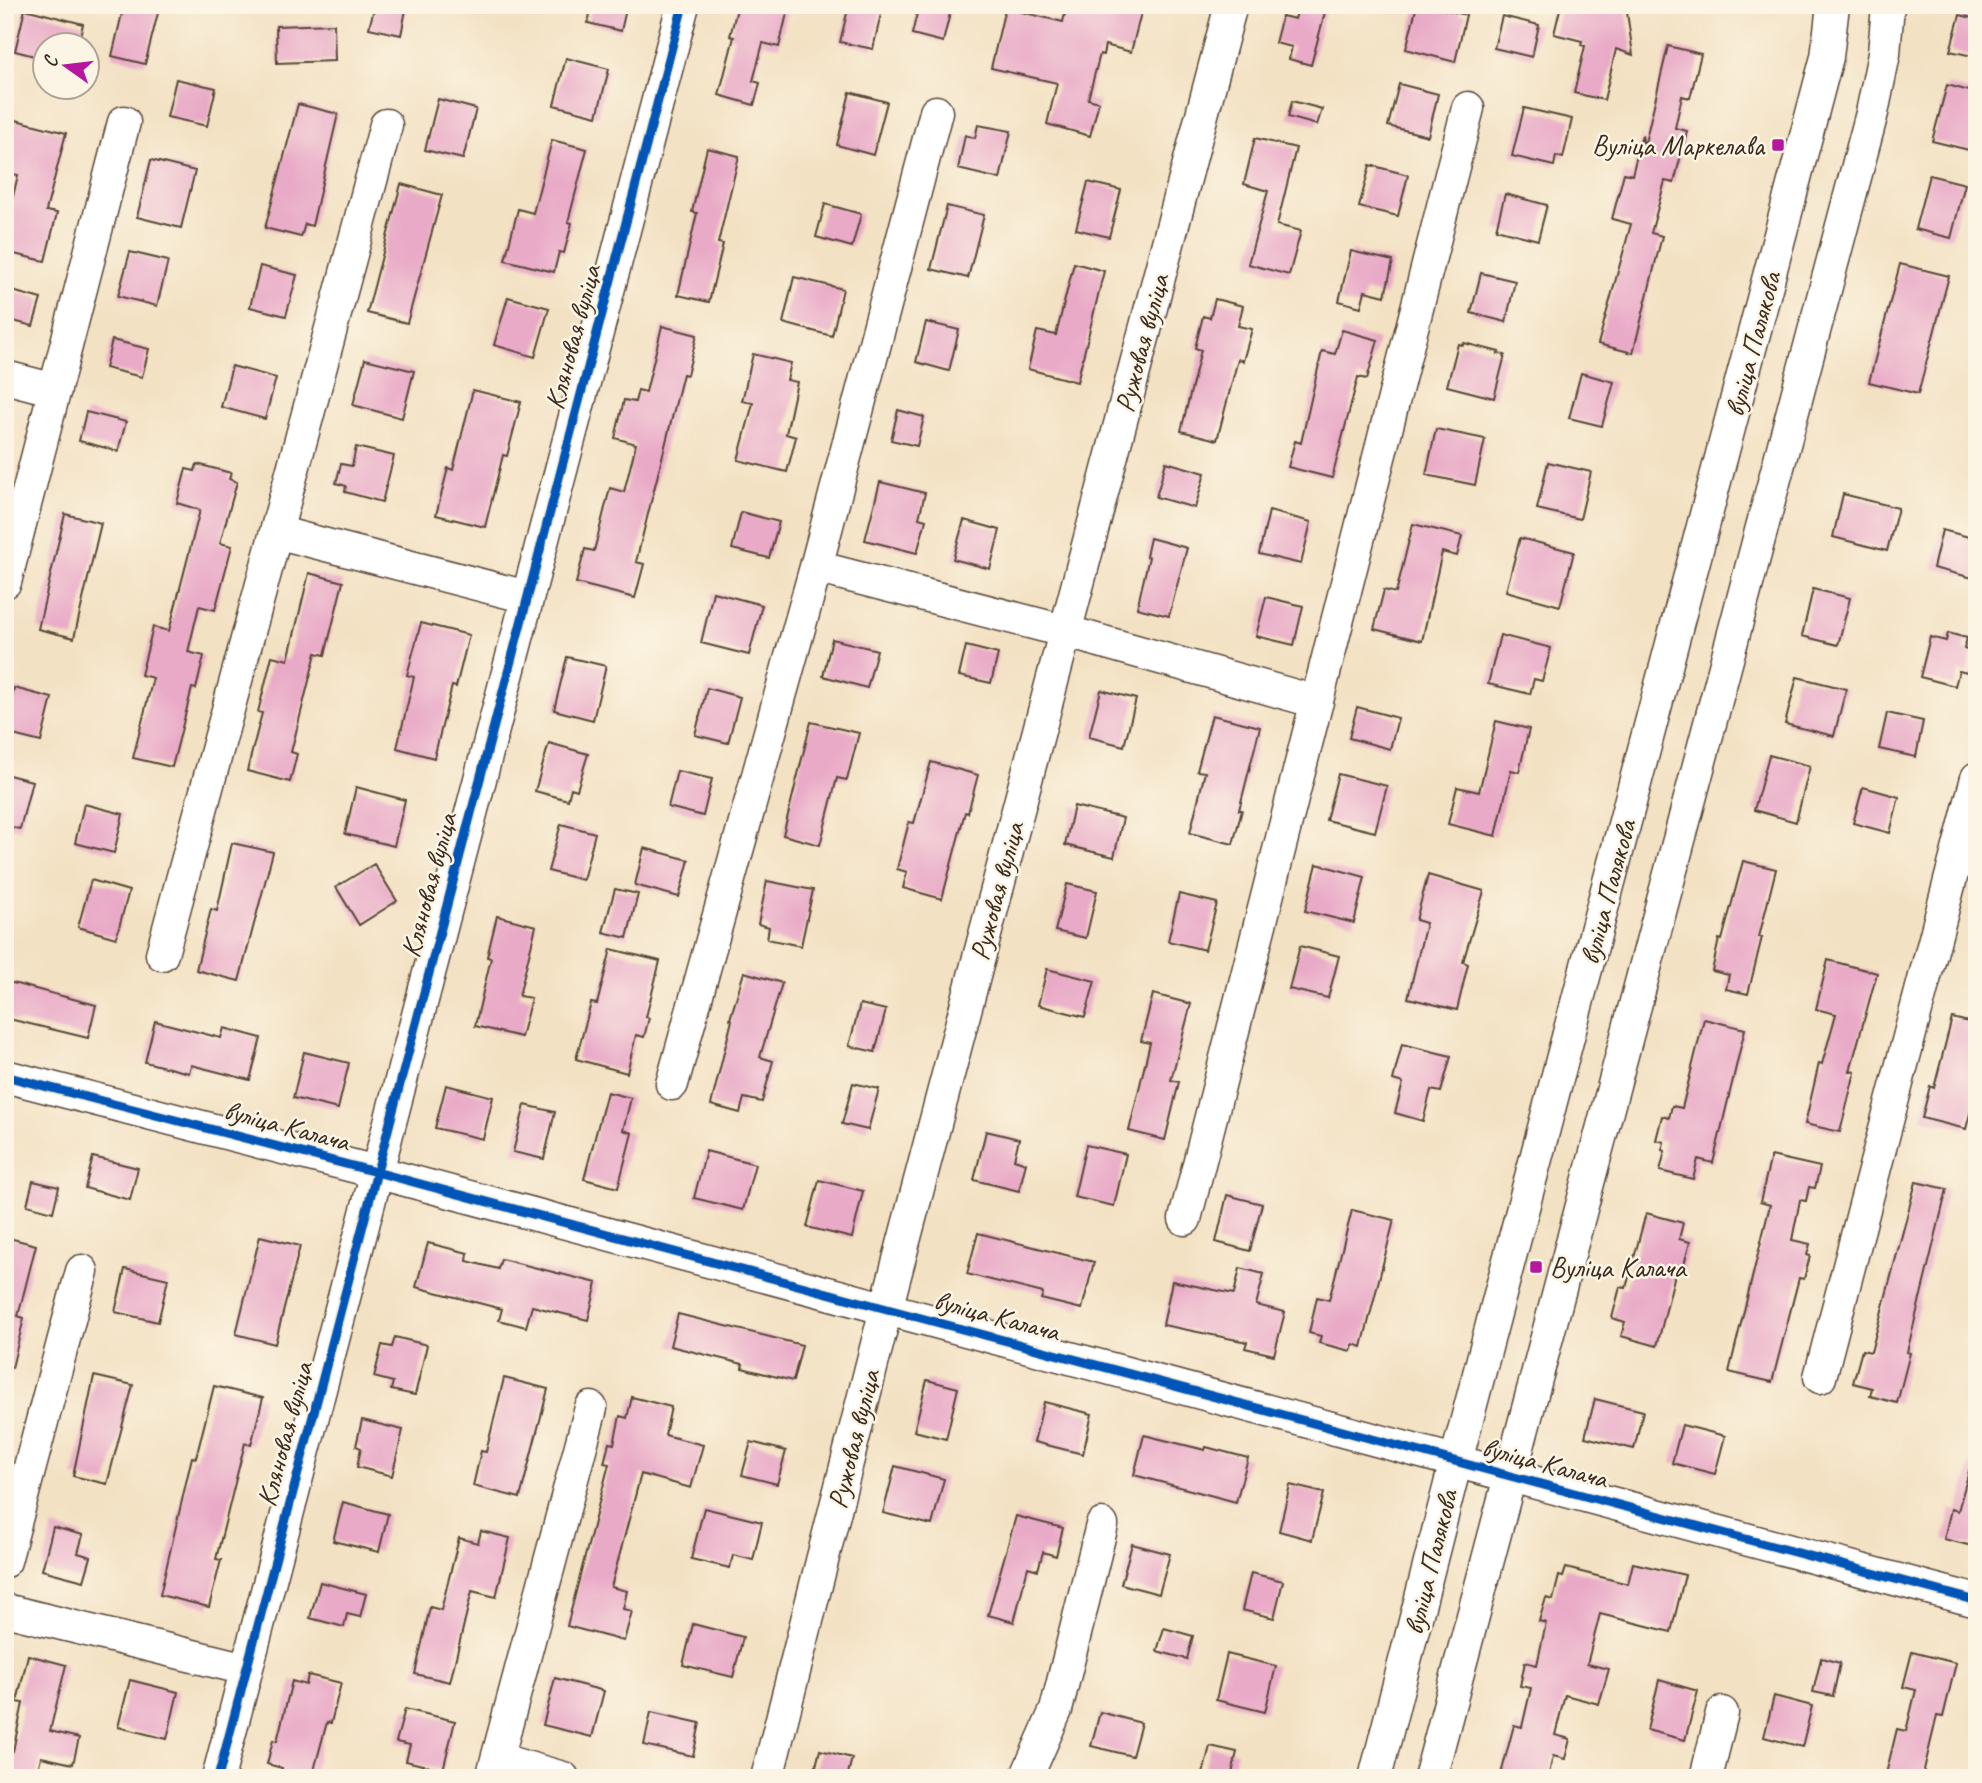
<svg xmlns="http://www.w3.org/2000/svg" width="1982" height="1783" viewBox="0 0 1982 1783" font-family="Caveat,sans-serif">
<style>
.building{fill:#e9aac7}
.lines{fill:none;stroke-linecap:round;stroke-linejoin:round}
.minor-casing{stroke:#574537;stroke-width:35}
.minor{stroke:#fff;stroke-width:32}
.cycleway-casing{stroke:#fcf5e5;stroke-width:13}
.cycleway{stroke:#0057b8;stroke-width:9}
.poi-dot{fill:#b5179e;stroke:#fcf5e5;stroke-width:2.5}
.labels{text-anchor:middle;stroke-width:5;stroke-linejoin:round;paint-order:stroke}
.poi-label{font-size:28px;fill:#3b2a1e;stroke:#fcf5e5;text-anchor:end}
.street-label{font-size:28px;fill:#3b2a1e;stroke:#fcf5e5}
</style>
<rect width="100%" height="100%" fill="#fcf5e5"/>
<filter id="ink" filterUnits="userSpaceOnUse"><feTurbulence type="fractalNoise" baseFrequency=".0143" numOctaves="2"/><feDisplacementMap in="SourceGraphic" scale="14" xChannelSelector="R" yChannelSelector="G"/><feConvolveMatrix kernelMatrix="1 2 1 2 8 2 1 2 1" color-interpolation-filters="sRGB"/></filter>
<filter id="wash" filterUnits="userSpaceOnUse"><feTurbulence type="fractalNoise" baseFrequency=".00686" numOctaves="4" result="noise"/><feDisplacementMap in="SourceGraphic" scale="28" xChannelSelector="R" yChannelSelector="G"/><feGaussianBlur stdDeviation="1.57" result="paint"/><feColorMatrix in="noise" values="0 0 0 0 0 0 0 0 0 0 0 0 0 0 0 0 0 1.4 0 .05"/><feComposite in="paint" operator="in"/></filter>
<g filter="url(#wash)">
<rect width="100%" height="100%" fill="#f3e1c3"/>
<g id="blocks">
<path class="building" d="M124,5H160L145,64L112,56Z
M375,5H407L401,35L369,28Z
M592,5H627L621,31L588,23Z
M738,5H789L779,47L763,43L753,81L760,83L754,105L719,95L734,37L730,36Z
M849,5H883L873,49L840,42Z
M919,5H952L943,42L912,34Z
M1067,5H1143L1131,52L1105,45L1103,55L1100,54L1088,99L1099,102L1090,136L1047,124L1057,83L991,68L1005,8L1063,22Z
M1299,5H1327L1311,65L1289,59L1292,47L1275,43L1282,16L1295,19Z
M1417,5H1427L1466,15L1455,62L1406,49Z
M1561,5H1602L1627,12L1633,55L1616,49L1604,100L1574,93L1585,46L1581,45L1582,41L1554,34Z
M25,9L83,24L78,46H46V59L15,51Z
M1960,15L1977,19V57L1950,51Z
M1502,16L1539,25L1532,57L1494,48Z
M334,24L335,61L277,63L276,26Z
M1668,46L1701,54L1690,98L1682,96L1675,128L1687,131L1674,183L1665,181L1651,233L1662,236L1633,353L1598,344L1631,224L1612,219L1624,173L1632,175L1642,135L1644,147Z
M566,58L609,69L597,116L554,105Z
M176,79L216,88L207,126L167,117Z
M1399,84L1438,94L1428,136L1388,126Z
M1947,85L1977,93V121L1969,150L1932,141Z
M850,92L887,102L873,155L837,145Z
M438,99L476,109L463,159L425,150Z
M1292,101L1322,109L1317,125L1288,117Z
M298,104L338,114L312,226L305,224L301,237L265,228Z
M1524,108L1572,119L1563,158L1556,156L1554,166L1512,156Z
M16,120L66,133L46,211L57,213L45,261L5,252V230L18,175L5,172V163Z
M978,125L1011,131L1000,179L958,169L965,135L975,138Z
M1255,138L1296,148L1277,225L1301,231L1289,275L1248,264L1268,191L1244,184Z
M552,140L587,149L568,222L572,223L564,253L559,252L554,272L505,260L518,209L533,213Z
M707,148L739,156L718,243L723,244L709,302L678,295L697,213L692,212Z
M151,160L195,171L181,228L137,217Z
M1370,165L1408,175L1398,216L1359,207Z
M1929,175L1965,184L1951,238L1915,229Z
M1088,182L1121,190L1109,237L1076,229Z
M401,184L442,195L407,323L367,313Z
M1505,194L1547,205L1538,240L1496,229Z
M825,204L861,214L852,247L816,237Z
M947,206L984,215L968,278L931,269Z
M1351,251L1393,261L1385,296L1365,291L1361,307L1339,301Z
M130,252L168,261L157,306L118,296Z
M1074,263L1104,271L1077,382L1028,369L1037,331L1056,335Z
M1900,264L1949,276L1918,394L1869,382Z
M260,266L297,275L286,316L250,307Z
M1481,273L1515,281L1506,322L1471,313Z
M794,277L843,289L832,336L783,323Z
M5,289L41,299L33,326L5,319Z
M508,297L549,308L535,357L494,345Z
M1215,299L1243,306L1238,326L1252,329L1243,361L1238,359L1217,440L1181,431L1201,350L1195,348L1203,316L1210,318Z
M926,322L959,330L949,371L916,362Z
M662,326L697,335L687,375L683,374L636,562L644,564L635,598L576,583L585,549L594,551L610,488L624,492L636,444L615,438L624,400L635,402L638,390L646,392Z
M1342,330L1378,340L1367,379L1358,377L1332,478L1288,467L1295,441L1301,443L1322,351L1335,354Z
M112,340L149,349L142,377L105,368Z
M1464,343L1499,352L1498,354L1505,355L1494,398L1447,386L1458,344L1463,345Z
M753,354L791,363L787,380L797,382L786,434L796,437L787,472L738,460L753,403L742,401Z
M365,359L414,371L402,418L353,405Z
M232,366L276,378L265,419L221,407Z
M1581,373L1614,382L1602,426L1569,418Z
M473,390L521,402L507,456L503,455L485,527L436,515L448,468L453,470Z
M898,410L924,417L917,446L891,440Z
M86,412L126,422L118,451L79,441Z
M1436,429L1485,439L1475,485L1426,475Z
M356,447L394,456L382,502L345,492L346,486L336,483L341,464L352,466Z
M1166,462L1205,473L1195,508L1156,497Z
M1548,462L1591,472L1580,519L1537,509Z
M197,464L231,473L229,479L237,482L220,543L232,546L215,610L199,606L188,652L204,656L196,689L192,688L172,767L133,758L153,678L141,675L153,627L169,631L200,510L177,503L186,469L195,471Z
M880,482L925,493L919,518L926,520L917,553L865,540Z
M1843,494L1898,508L1887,551L1833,537Z
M1269,511L1311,522L1301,564L1259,554Z
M741,512L779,522L769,558L732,549Z
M65,514L101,523L74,638L38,629Z
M964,520L1000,530L990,569L953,559Z
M1413,524L1462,536L1457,556L1442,552L1422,641L1374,629L1384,590L1396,593Z
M1942,530L1977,539V579L1933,568Z
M1150,538L1187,548L1169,616L1137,608L1149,557L1146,556Z
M1520,538L1574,552L1560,606L1506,591Z
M309,573L343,582L325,655L316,653L291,752L297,754L290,782L247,771L262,713L258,712L272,656L288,660Z
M1813,589L1850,598L1838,645L1802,636Z
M713,592L762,605L749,655L701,643Z
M1266,597L1303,606L1294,645L1256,636Z
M421,623L469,635L456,687L452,686L434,758L397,748L414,677L407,675Z
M1948,633L1967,638L1964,649L1972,652L1967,673L1959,671L1955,686L1920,677L1930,637L1946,641Z
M1500,635L1551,648L1542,681L1534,679L1530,694L1488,684Z
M832,639L877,650L867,688L823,676Z
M966,646L998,654L991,683L959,676Z
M567,657L606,666L593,720L554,710Z
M1797,677L1846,689L1834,736L1785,724Z
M14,688L52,698L41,742L5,733Z
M707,688L740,697L728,743L695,735Z
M1101,690L1136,699L1124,746L1089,737Z
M1357,707L1398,718L1390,749L1349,738Z
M1887,713L1923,721L1916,757L1879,749Z
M1212,715L1260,727L1239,810H1242L1233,844L1190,833L1205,772L1197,771Z
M1496,721L1529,729L1519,772L1511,770L1496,836L1448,824L1457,787L1479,792Z
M811,722L859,733L847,780L837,778L820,845L783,835Z
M549,743L588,754L577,790L571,788L568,800L535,791Z
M1769,755L1810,766L1796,822L1754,810Z
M931,762L978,775L968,813L965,812L942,899L903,888L907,872L897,869L909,822L914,823Z
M677,771L712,779L703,816L668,807Z
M5,774L32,781L20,829L5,826Z
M1338,774L1387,786L1375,832L1326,820Z
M356,787L405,800L394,846L345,834Z
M1863,787L1899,797L1890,833L1853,823Z
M84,804L123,814L114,853L75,843Z
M1074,806L1123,818L1114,857L1065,845Z
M561,824L595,833L583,880L548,871Z
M232,843L273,852L239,981L196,970L211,909L217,911Z
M644,848L689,860L679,897L635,885Z
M1743,861L1776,869L1759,937H1762L1748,994L1726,989L1729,975L1712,971L1719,939L1722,940Z
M374,864L397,901L359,925L336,887Z
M1317,864L1365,877L1354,923L1305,911Z
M1428,875L1484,891L1463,962L1468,964L1457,1010L1408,998L1426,923L1416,920Z
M91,880L129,891L116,938L78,927Z
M767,881L813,890L801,946L767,939L769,927L758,924Z
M1067,884L1097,891L1086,938L1055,931Z
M615,889L638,894L627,938L603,932Z
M1179,894L1217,903L1205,950L1168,941Z
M497,916L536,926L519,996L531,998L521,1037L475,1026L491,958L487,957Z
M1300,946L1339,956L1328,998L1289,989Z
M611,949L660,961L646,1017L649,1018L644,1037L636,1035L627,1073L576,1059L591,1003L597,1004Z
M1828,960L1877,973L1850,1071L1855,1072L1840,1132L1805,1124L1819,1063L1822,1064L1836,1014L1816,1009Z
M1047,969L1095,981L1085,1017L1038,1005Z
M744,972L782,983L760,1057L773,1061L762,1102L744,1098L740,1113L711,1105L732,1020L730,1019Z
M5,981L96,1005L88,1038L5,1018Z
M1153,994L1191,1004L1171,1080L1179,1082L1165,1140L1129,1131L1150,1043L1141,1041Z
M860,1004L886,1010L875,1052L849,1046Z
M1952,1018L1977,1024V1086L1966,1129L1922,1118L1930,1086L1934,1088Z
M1704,1019L1745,1029L1713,1163L1698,1159L1693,1179L1660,1171L1665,1151L1662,1150L1664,1142L1656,1140L1662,1116L1669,1118L1672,1106L1682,1108Z
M155,1021L221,1038L224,1028L261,1038L250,1080L191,1065L189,1073L145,1062Z
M1402,1044L1451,1056L1441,1092L1431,1090L1423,1121L1395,1113L1403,1083L1393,1080Z
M304,1052L349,1063L338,1109L293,1098Z
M853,1083L879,1089L868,1130L842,1124Z
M446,1085L493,1097L483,1139L435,1128Z
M607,1092L631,1098L623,1130L632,1133L618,1188L584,1179Z
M525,1105L555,1112L544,1159L513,1152Z
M986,1131L1019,1139L1014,1159L1026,1163L1019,1191L974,1180Z
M1086,1145L1126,1154L1114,1206L1074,1197Z
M706,1151L755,1164L743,1210L694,1198Z
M1771,1156L1820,1167L1815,1188L1809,1187L1806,1201L1800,1200L1792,1240L1810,1244L1807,1255L1810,1256L1804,1279L1799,1278L1772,1382L1729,1372L1770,1205L1760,1202Z
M93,1157L138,1168L130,1200L85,1188Z
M819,1180L863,1191L852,1238L807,1227Z
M33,1181L59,1187L53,1212L27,1205Z
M1916,1182L1947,1189L1907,1352L1910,1353L1897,1403L1870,1396L1872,1388L1853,1383L1862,1350L1871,1352Z
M1227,1195L1262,1204L1250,1251L1216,1242Z
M1352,1210L1394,1220L1362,1347L1353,1344L1351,1351L1319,1343L1321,1336L1309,1333L1317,1297L1329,1300Z
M1646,1213L1683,1223L1679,1239L1690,1242L1682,1272L1676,1270L1657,1346L1621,1336L1625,1322L1612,1318L1620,1287L1626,1288Z
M978,1233L1094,1262L1082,1309L1041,1299L1043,1293L967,1274Z
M260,1236L300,1246L275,1344L236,1334Z
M5,1237L36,1245L18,1316L24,1318L12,1368L5,1367Z
M428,1243L468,1253L467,1261L498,1269L501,1259L597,1283L588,1320L532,1306L526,1327L499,1320L502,1309L416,1287Z
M1240,1268L1264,1274L1256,1305L1285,1312L1274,1355L1245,1348L1247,1342L1163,1325L1172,1281L1234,1294Z
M125,1269L168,1279L158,1322L115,1312Z
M678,1314L802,1345L793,1381L742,1368L743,1364L670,1346Z
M395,1337L427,1345L415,1395L391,1390L393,1382L374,1377L382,1345L392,1347Z
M94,1376L133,1385L107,1484L73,1476Z
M504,1378L548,1389L520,1498L473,1486L481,1451L486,1452Z
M927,1380L958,1388L946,1439L914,1431Z
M214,1386L263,1398L251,1445L245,1443L216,1559L221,1560L209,1607L160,1595L192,1457L196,1458Z
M632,1397L671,1407L665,1435L703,1445L691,1488L641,1474L611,1587L627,1591L623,1609L632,1611L624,1641L567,1626L609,1464L604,1463L609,1443L614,1444L620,1416L627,1418Z
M1595,1399L1643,1411L1634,1449L1585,1437Z
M1044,1402L1092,1414L1083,1454L1034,1442Z
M362,1420L403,1430L392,1476L357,1467L361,1448L356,1446Z
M1682,1425L1725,1436L1715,1474L1672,1463Z
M1144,1435L1205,1450L1206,1447L1248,1458L1236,1502L1134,1475Z
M751,1442L786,1451L777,1484L742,1475Z
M1971,1464H1977V1526L1972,1546L1944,1539L1951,1509L1958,1511Z
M895,1466L944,1479L932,1525L883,1513Z
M1290,1485L1324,1493L1312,1540L1279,1531Z
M343,1502L388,1514L379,1552L333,1541Z
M704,1508L762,1522L753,1560L733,1555L730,1568L691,1559Z
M1016,1516L1063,1528L1056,1556L1043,1552L1038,1570L1028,1567L1014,1622L988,1615Z
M53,1527L83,1535L78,1553L91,1557L84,1581L42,1570Z
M481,1531L510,1538L496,1597L472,1591L450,1682L415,1674L430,1607L441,1610L459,1538L478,1543Z
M1132,1544L1170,1554L1159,1594L1121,1584Z
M1633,1563L1685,1575L1671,1632L1600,1614L1587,1664L1609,1669L1599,1704L1565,1695L1555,1735L1570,1739L1565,1759L1553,1756L1548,1778H1500L1514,1725L1522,1727L1531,1688L1520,1686L1525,1662L1537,1665L1546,1623L1539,1621L1546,1598L1553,1600L1559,1576L1563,1577L1566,1568L1628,1584Z
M1251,1573L1283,1581L1274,1618L1242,1610Z
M320,1582L366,1594L360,1617L347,1614L344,1627L310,1618Z
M693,1624L743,1637L733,1677L683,1665Z
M1164,1628L1193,1636L1187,1659L1157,1651Z
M1912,1652L1956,1663L1943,1717L1937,1716L1922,1778H1885L1897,1729L1906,1731L1916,1690L1903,1687Z
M1227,1654L1276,1666L1265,1712L1216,1700Z
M28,1655L66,1665L50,1731L79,1738L73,1764L41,1757L36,1778H5V1749L13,1751L23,1703L17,1702Z
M1821,1658L1840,1663L1833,1696L1813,1692Z
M308,1675L341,1683L331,1723L327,1722L312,1778H279L282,1768L267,1764L273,1740L277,1741L292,1681L306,1685Z
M555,1678L604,1691L592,1737L543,1725Z
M130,1680L178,1692L167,1739L118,1727Z
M1659,1680L1698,1691L1685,1740L1647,1730Z
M1774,1696L1812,1706L1802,1747L1764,1737Z
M405,1709L455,1721L443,1770L406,1761L410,1745L396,1742Z
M651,1712L700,1723L693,1756L644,1745Z
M1100,1712L1141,1723L1132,1756L1091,1746Z
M1210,1746L1237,1752L1231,1778H1202Z
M820,1750L852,1758L847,1778H813Z"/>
</g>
</g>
<g filter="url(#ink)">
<use href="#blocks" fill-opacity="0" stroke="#574537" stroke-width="2"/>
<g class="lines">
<defs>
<path id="minor" d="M5,377L55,390
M276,532L527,597
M816,567L1064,631L1317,702
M5,582L124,122
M162,954L386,125
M5,1076L376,1172L1977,1601
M672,1084L816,567L936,112
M1185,1219L1468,108
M1820,1377L1977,778
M5,1561L82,1271
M5,1610L246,1669
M497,1759L563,1778
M218,1778L683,5
M492,1778L591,1408
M767,1778L886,1309L1231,5
M1026,1778L1056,1710L1102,1525
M1375,1778L1456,1461L1827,57L1833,5
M1430,1778L1872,113L1884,54L1888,5
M1706,1778L1722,1713"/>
</defs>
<use href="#minor" class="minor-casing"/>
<use href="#minor" class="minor"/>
<defs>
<path id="cycleway" d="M5,1076L376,1172L1977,1601
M218,1778L683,5"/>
</defs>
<use href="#cycleway" class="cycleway-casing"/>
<use href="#cycleway" class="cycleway"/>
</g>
</g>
<g class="poi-dot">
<rect x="1771" y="138" width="14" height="14" rx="3.5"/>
<rect x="1529" y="1260" width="14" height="14" rx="3.5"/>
</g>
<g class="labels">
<g class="poi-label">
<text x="1764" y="155">Вуліца Маркелава</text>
<text x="1550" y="1277" text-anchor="start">Вуліца Калача</text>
</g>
<g class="street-label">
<text transform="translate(572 337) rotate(-75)" y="10">Кляновая вуліца</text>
<text transform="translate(1141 343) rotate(-75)" y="10">Ружовая вуліца</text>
<text transform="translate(1752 344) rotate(-75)" y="10">вуліца Палякова</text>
<text transform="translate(428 885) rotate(-75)" y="10">Кляновая вуліца</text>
<text transform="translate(996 891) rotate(-75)" y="10">Ружовая вуліца</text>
<text transform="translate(1607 892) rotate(-75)" y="10">вуліца Палякова</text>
<text transform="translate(287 1125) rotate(15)" y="10">вуліца Калача</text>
<text transform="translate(997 1315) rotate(15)" y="10">вуліца Калача</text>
<text transform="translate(284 1434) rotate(-75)" y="10">Кляновая вуліца</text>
<text transform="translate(853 1439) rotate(-76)" y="10">Ружовая вуліца</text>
<text transform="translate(1545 1462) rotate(15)" y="10">вуліца Калача</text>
<text transform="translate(1430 1562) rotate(-76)" y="10">вуліца Палякова</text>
</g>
</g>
<rect width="1982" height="1783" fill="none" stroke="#fcf5e5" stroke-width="28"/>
<g transform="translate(66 66) rotate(284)"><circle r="33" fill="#fcf5e5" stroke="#afa495" stroke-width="2"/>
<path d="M0-5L12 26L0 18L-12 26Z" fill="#b5179e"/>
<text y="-10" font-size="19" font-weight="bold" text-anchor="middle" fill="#3b2a1e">С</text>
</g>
</svg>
